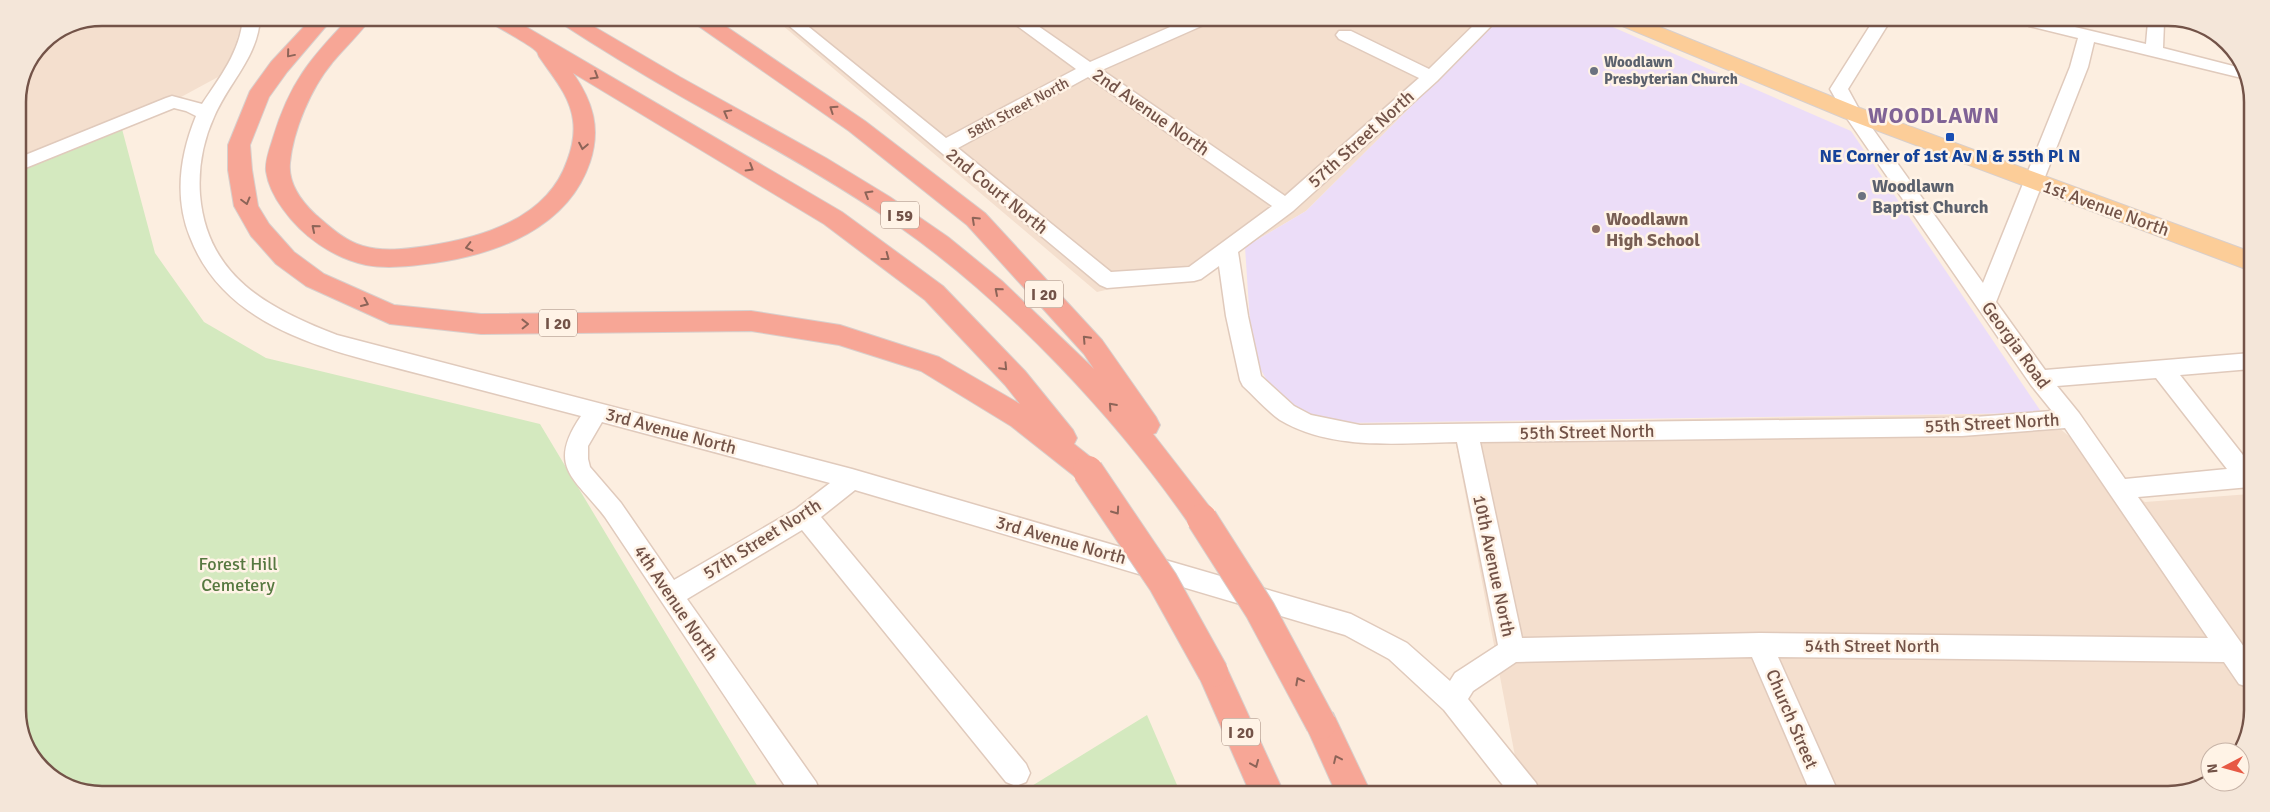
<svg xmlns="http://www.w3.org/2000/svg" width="2270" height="812" viewBox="0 0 2270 812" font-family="Signika,sans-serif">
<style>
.residential{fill:#f4dfce}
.education{fill:#ecddf8}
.green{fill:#d4e9bf}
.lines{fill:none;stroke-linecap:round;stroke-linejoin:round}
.minor-casing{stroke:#e0cabc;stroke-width:3}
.major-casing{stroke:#d8cfcc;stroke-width:2}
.highway-casing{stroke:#d8cfcc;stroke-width:2}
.minor{fill:#fff;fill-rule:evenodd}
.major{fill:#fccd98;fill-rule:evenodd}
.highway{fill:#f7a696;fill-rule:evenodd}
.highway-bridge-casing{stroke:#d8cfcc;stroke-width:32;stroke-linecap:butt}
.highway-bridge{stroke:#f7a696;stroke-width:30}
.oneway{stroke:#8d6458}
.worship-dot{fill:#6b7280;stroke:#fff3e6;stroke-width:2}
.transit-dot{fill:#1a4fb4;stroke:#fff3e6;stroke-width:2}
.education-dot{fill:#8d6e63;stroke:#fff3e6;stroke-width:2}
.labels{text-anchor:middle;stroke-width:5;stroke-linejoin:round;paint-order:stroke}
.far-worship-label{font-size:15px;font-weight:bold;fill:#5b616d;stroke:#fff3e6;text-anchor:start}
.far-street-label{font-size:15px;fill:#735348;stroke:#fff3e6}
.shield{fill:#fff3e6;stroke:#9d8377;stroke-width:1}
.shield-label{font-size:16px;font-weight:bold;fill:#735348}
.street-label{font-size:18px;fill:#735348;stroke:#fff3e6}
.transit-label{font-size:18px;font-weight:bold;fill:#164399;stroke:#fff3e6}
.worship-label{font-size:18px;font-weight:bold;fill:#5b616d;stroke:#fff3e6;text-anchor:start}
.education-label{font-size:18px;font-weight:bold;fill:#785e54;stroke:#fff3e6;text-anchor:start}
.park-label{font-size:18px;fill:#567840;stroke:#fff3e6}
.district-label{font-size:22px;font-weight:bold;letter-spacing:1px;fill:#806396;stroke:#fff3e6}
.rim{fill:none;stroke:#735348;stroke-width:2.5}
</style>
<rect width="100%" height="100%" fill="#fceee0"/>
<path class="residential" d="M102,18H241V26L231,58L218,77L122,129L18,168V97L43,42L70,24Z
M775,19L1498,20L1306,211L1245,247L1182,272L1097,292Z
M2042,413L2145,502L2250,494L2248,737L2237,752H2210V780L2168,794L1522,793L1452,423Z"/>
<path class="education" d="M1498,20L1599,21L1851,131L2042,413L1344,423L1317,418L1284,401L1267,381L1252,353L1245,247L1306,211Z"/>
<path class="green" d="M122,129L155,253L204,322L266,358L540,424L761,792L75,790L35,762L18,716V168Z
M1147,715L1180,792H1022Z"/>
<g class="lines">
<defs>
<path id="minor" d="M243,18H260C258,57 229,82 214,117C203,141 198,168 200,195C207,277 268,308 337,335L852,469L1351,614L1407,643L1450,681L1455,673L1498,645L1457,442C1399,443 1332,451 1280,420C1267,411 1255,397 1243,386L1240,380L1226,316L1219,266L1201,279L1194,281L1107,288L1100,285L781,19H799L946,138L1076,69L1008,19H1028L1090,62L1186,20H1208L1206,24L1102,70L1285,196L1419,78L1339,39L1336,35L1339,31H1351L1429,69L1479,20H1497L1437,81L1293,211L1238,252L1248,316L1261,376L1294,406L1311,415L1360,425L1962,418L2052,411L2031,385L1846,117L1830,89L1873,21H1890L1848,89L1860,111L1983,283L2070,67L2078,38L2029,26L2027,22H2054L2146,44L2148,22H2164L2163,48L2241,68L2246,79L2094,42L2088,67L1996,302L2045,370L2251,353V369L2180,375L2250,464V487L2138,497L2249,654L2248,687L2239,684L2224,662L1778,657L1839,794H1811L1752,657L1516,662L1473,691L1468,699L1536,783L1540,793H1509L1444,710L1389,659L1345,635L855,490L821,517L1026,764L1030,773L1026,782L1016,786L1006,782L802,530L687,599L816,782L820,792H789L605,517C575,478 546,467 581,416C527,402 474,388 420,374C333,351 226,331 190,237C174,197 180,155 196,116L186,111L174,108L18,171V158L166,98L172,96L202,104C220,77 240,52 243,18ZM1088,77L1272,206L1189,267L1111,272L958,148ZM2156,378L2227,469L2125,479L2079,413L2057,386ZM602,422L830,483L796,509L674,580L621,503L590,467L588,459V446ZM2065,428L2208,638L1760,633L1522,638L1480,442L1962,436Z"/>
<path id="major" d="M1617,21H1645L1860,108L2251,252V271L1844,118L1620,25Z"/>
<path id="highway" d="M312,18H333L287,72L269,97L250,145L252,170L258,206L269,224L294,252L324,274L394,305L481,314L751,311L840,325L939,357L1020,404L1005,385L925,300L824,224L573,73C593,102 601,128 590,162C568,228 497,254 434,263C411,266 388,269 366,265C333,258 302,236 283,209C275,198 268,185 266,171C265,160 270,148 273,138C290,82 310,59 349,18H371C360,34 344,48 332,63C311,88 293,131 290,163C288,184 302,202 316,215C330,227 345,241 363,246C383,252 406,249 427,246C481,238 547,219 567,161C572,148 575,134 573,120C570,96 553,77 540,58C538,56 538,53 537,52C533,46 497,27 489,22L486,18H511L842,212L943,286L1025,371L1073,430L1077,438L1074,444L1098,463L1102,471L1098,479L1088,483L1078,479L1011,426L921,371L839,345L751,331L481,334L390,324L306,286L276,264L251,236L234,206L228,170V145L250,91L271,62Z
M556,18L581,19L680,77L826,158L890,197L948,237L1002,281L1094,369L1084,354L967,225L849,131L694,23L691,19H715L865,121L985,213L1102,340L1156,417L1160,425L1156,433L1153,434L1212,510L1217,519L1212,528L1202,531L1192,528C1118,420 1008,303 901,228C831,179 756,139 682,97C640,73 599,48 559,22Z
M1213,657L1224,662L1284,793H1250L1197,672L1202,662Z
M1321,708L1333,713L1371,793H1336L1305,724L1309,713Z"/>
</defs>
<use href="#minor" class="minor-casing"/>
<use href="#major" class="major-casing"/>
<use href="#highway" class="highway-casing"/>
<use href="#minor" class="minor"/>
<use href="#major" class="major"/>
<use href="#highway" class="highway"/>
<defs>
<path id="highway-bridge" d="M1088,471L1163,582L1213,672
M1202,519L1260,610L1321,724"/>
</defs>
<use href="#highway-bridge" class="highway-bridge-casing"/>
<use href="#highway-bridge" class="highway-bridge"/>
</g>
<defs><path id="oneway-chevron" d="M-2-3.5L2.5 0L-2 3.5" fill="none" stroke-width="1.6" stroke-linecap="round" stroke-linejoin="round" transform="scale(1.25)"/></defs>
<g class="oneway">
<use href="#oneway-chevron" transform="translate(290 54) rotate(130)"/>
<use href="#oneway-chevron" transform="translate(595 76) rotate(31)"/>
<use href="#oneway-chevron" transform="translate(833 109) rotate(-146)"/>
<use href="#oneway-chevron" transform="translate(727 113) rotate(-151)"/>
<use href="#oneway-chevron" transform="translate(583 146) rotate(101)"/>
<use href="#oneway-chevron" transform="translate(750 168) rotate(31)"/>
<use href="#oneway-chevron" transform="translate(868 194) rotate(-149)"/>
<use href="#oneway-chevron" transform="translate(246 201) rotate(75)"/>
<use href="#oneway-chevron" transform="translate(975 220) rotate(-137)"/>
<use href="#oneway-chevron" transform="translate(315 228) rotate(-140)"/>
<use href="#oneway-chevron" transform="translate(469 247) rotate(166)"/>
<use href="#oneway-chevron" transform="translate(886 257) rotate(37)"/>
<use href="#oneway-chevron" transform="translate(998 291) rotate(-139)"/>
<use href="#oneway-chevron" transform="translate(365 303) rotate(24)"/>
<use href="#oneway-chevron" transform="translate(525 324) rotate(-1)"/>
<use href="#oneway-chevron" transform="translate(1086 339) rotate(-133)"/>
<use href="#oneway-chevron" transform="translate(1004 367) rotate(46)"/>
<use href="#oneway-chevron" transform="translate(1112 406) rotate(-132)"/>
<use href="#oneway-chevron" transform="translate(1116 511) rotate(55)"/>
<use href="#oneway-chevron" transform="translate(1299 681) rotate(-118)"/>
<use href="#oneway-chevron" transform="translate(1337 759) rotate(-115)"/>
<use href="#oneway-chevron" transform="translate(1255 764) rotate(67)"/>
</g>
<g class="worship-dot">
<circle cx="1594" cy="71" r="5"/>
<circle cx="1862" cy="196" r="5"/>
</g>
<rect class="transit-dot" x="1945" y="132" width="10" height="10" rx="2.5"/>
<circle class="education-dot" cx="1596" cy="229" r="5"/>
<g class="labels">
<g class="far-worship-label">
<text x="1604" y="67">Woodlawn<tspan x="1604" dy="17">Presbyterian Church</tspan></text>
</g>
<g class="far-street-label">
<text transform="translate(1018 108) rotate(-28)" y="5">58th Street North</text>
</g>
<g class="shield">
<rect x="881" y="201.5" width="38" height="27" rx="4"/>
<rect x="1025" y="280.5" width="38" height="27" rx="4"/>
<rect x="539" y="309.5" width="38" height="27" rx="4"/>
<rect x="1222" y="718.5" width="38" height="27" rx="4"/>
</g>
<g class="shield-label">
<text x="900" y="221">I 59</text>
<text x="1044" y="300">I 20</text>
<text x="558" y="329">I 20</text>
<text x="1241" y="738">I 20</text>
</g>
<g class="street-label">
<text transform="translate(1151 112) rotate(35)" y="6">2nd Avenue North</text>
<text transform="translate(1361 139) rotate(-42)" y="6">57th Street North</text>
<text transform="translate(997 191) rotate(39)" y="6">2nd Court North</text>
<text transform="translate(2106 208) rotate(20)" y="6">1st Avenue North</text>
<text transform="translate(2016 345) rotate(54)" y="6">Georgia Road</text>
<text transform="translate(1992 423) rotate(-3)" y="6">55th Street North</text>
<text transform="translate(671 431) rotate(15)" y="6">3rd Avenue North</text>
<text transform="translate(1587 432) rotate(-1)" y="6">55th Street North</text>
<text transform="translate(762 539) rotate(-32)" y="6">57th Street North</text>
<text transform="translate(1061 540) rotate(16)" y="6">3rd Avenue North</text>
<text transform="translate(1494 566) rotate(78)" y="6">10th Avenue North</text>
<text transform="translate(676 603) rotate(56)" y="6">4th Avenue North</text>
<text x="1872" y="652">54th Street North</text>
<text transform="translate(1792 719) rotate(67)" y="6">Church Street</text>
</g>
<g class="transit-label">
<text x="1950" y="162">NE Corner of 1st Av N &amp; 55th Pl N</text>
</g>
<g class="worship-label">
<text x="1872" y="192">Woodlawn<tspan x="1872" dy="21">Baptist Church</tspan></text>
</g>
<g class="education-label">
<text x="1606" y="225">Woodlawn<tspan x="1606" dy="21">High School</tspan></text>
</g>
<g class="park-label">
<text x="238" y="570">Forest Hill<tspan x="238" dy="21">Cemetery</tspan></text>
</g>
<g class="district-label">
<text x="1934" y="123">WOODLAWN</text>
</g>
</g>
<path d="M0 0H2270V812H0ZM102 26H2168A76 76 0 0 1 2244 102V710A76 76 0 0 1 2168 786H102A76 76 0 0 1 26 710V102A76 76 0 0 1 102 26Z" fill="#f4e6d9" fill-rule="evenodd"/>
<path class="rim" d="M102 26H2168A76 76 0 0 1 2244 102V710A76 76 0 0 1 2168 786H102A76 76 0 0 1 26 710V102A76 76 0 0 1 102 26Z"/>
<g transform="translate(2225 767) rotate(264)"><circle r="24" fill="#fff3e6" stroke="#c7b3a7"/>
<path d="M0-4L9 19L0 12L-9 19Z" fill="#e75944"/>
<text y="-8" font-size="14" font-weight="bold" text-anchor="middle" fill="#735348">N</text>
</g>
</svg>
